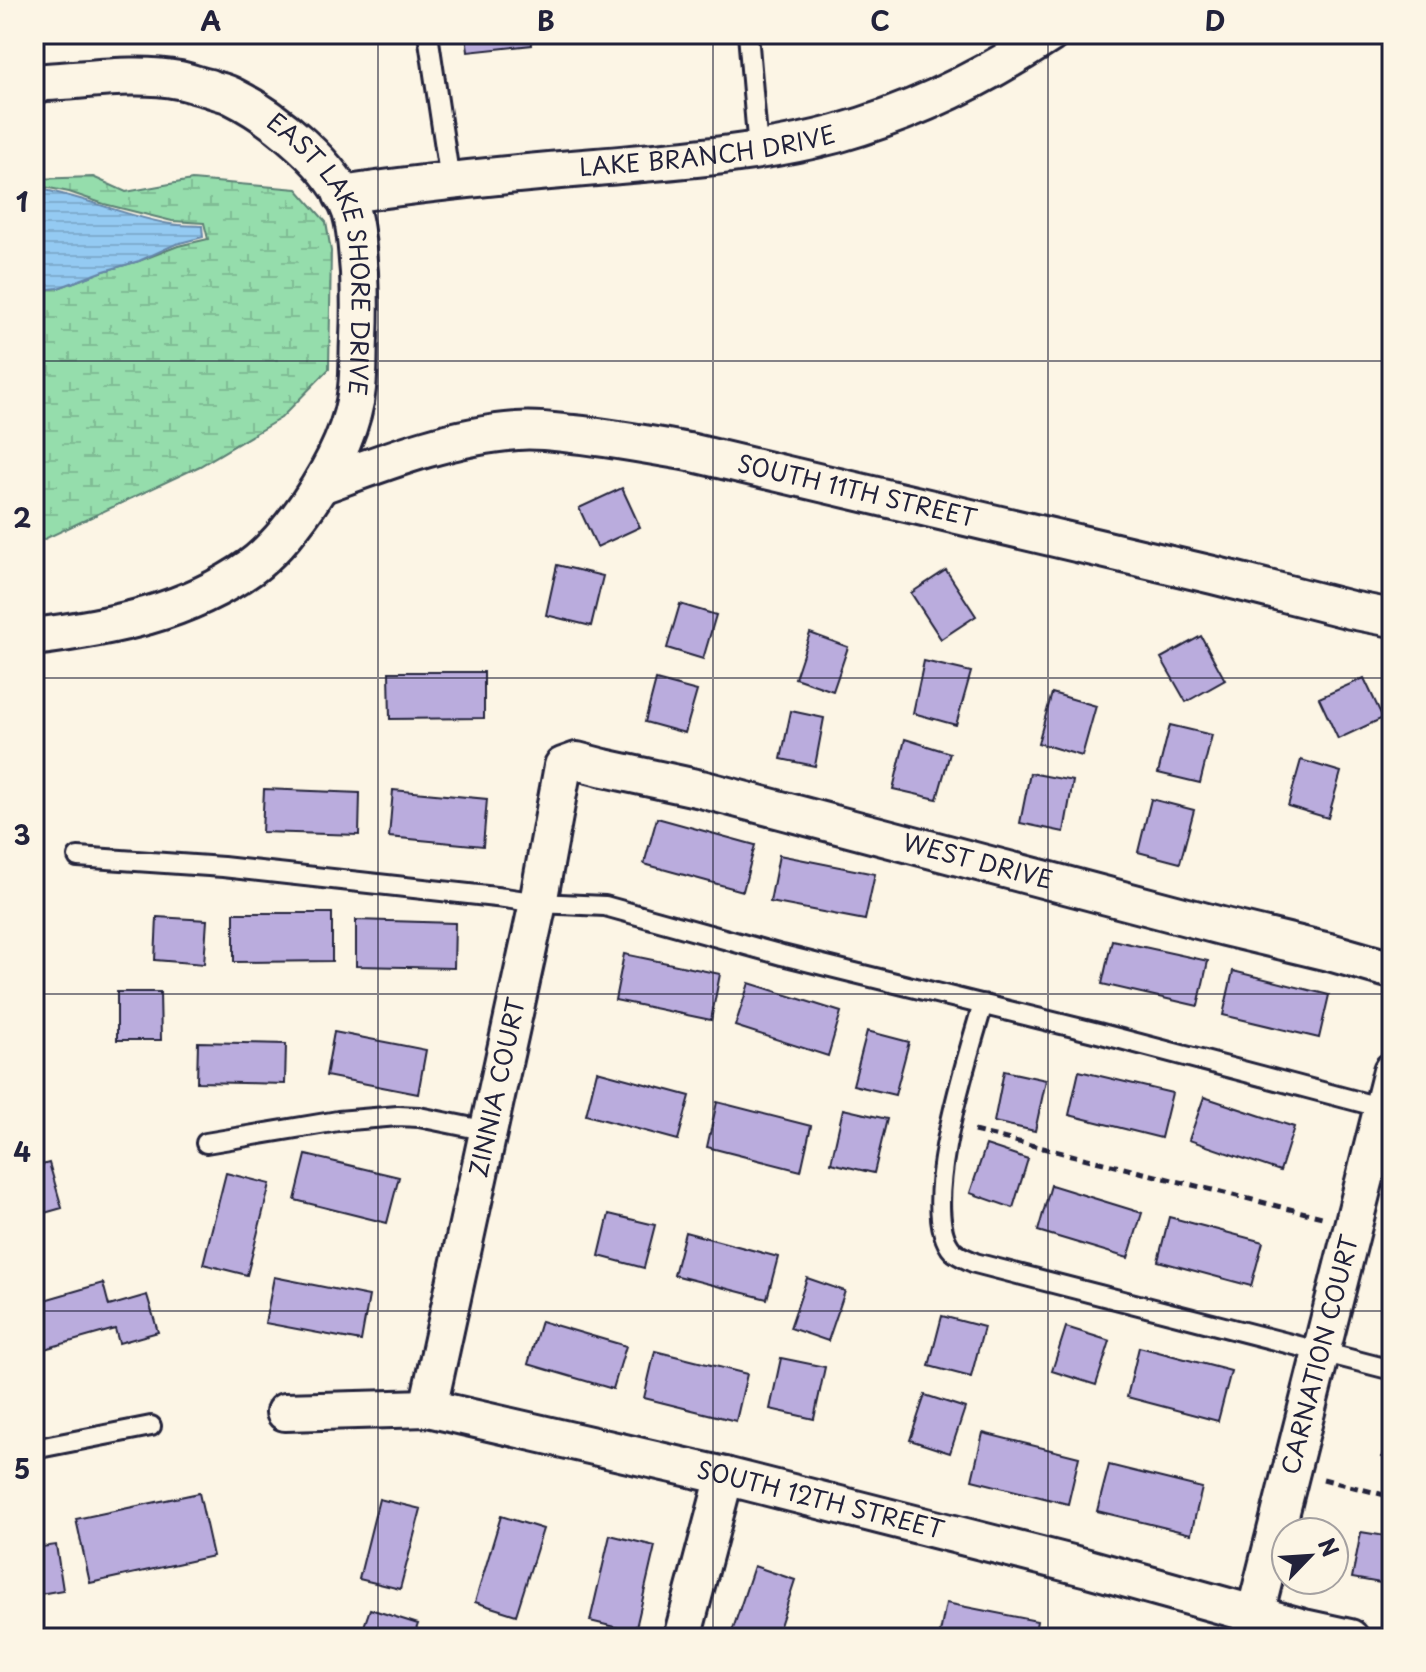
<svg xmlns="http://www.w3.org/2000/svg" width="1426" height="1672" viewBox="0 0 1426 1672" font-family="'Playpen Sans',sans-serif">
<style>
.wetland{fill:url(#wetland-marsh);stroke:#5c8074;stroke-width:2}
.water{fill:url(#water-rules);stroke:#6687a9;stroke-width:2}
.building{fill:#baacdd;stroke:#22223b;stroke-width:2}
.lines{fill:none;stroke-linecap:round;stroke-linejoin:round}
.lane-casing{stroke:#22223b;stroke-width:24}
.street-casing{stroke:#22223b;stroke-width:42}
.path{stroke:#22223b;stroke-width:5;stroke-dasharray:8 6;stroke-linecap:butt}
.lane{stroke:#fcf5e5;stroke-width:18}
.street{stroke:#fcf5e5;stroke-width:36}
.grid{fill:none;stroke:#22223b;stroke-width:2;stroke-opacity:0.55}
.labels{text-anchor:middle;stroke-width:8;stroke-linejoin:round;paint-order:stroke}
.street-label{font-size:24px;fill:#22223b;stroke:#fcf5e5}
.neatline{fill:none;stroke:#22223b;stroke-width:3}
.grid-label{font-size:26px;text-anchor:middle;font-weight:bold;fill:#22223b}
</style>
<defs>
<pattern id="wetland-marsh" width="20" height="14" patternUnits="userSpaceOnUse" patternTransform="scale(2)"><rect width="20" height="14" fill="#95ddac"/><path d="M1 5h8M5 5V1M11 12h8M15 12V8" fill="none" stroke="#80bd95"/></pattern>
<pattern id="water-rules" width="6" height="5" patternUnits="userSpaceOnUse" patternTransform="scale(2)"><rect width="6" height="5" fill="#94caf2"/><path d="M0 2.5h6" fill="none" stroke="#7fadd0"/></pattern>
</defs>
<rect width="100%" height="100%" fill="#fcf5e5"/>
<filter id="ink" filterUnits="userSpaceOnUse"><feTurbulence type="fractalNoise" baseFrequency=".0125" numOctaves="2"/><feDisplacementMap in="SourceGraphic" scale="16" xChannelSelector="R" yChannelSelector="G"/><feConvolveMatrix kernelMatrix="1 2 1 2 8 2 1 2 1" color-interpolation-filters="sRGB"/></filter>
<g filter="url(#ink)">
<path class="wetland" d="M93,177L126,192L192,180L297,189L326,222L331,251L329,369L281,418L200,466L34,544V291L58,288L104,271L139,261L178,246L208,239L204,223L172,221L104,204L69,192L34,185V179Z"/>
<path class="water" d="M34,188C80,195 124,216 170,224C180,226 192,225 202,226L203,237L176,244L139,261L104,271L58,288L34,291Z"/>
<path class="building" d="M466,34H531L532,45L468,52Z
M622,488L640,527L597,547L579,508Z
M557,565L603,576L591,626L546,615Z
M946,570L976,616L941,639L911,593Z
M680,604L716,615L703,659L667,648Z
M810,633L848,647L833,691L795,678Z
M1201,636L1225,680L1186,702L1161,658Z
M924,661L971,672L956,725L913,713Z
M389,672H484V718L390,719Z
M1364,678L1383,718L1338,739L1319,698Z
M656,680L697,691L685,733L645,722Z
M1052,693L1096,706L1082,756L1038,743Z
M791,711L824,718L815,766L781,759Z
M1170,725L1212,735L1200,783L1158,773Z
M905,739L950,753L937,799L893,789Z
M1301,760L1341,772L1328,818L1288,806Z
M1030,773L1073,781L1064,832L1020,823Z
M264,789L360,793L359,835L262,832Z
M393,790L487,799L483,846L389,837Z
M1151,799L1194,810L1180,863L1138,852Z
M657,818L755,845L743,891L644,864Z
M779,855L875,874L865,920L770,902Z
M234,913H332V961L234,962Z
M157,917L207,920L204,964L155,960Z
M356,920L455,923L454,968L356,966Z
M1112,940L1208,961L1198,1006L1102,984Z
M624,954L720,974L711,1020L615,1000Z
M1233,971L1329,995L1319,1038L1223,1015Z
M749,983L841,1012L828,1056L735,1026Z
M117,992H160L161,1040H117Z
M867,1031L909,1042L895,1095L853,1085Z
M334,1032L426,1050L418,1094L326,1076Z
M198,1042L286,1044L285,1084L197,1082Z
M597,1071L690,1096L678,1140L586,1115Z
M1004,1071L1046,1080L1035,1131L994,1122Z
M1079,1071L1172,1093L1161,1138L1069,1115Z
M1204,1097L1294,1127L1280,1171L1189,1140Z
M717,1102L811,1126L801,1171L707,1147Z
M843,1109L887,1119L874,1173L831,1163Z
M986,1145L1028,1159L1013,1208L970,1193Z
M306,1155L399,1177L387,1223L295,1200Z
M49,1163L62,1208L34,1216V1167Z
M226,1173L270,1184L247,1275L203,1264Z
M1051,1185L1142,1213L1128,1258L1038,1231Z
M609,1214L655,1225L644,1268L599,1256Z
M1169,1217L1263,1242L1251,1286L1158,1261Z
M685,1232L778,1257L767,1299L674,1275Z
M274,1277L369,1296L361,1341L265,1323Z
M807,1278L845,1291L828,1341L790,1328Z
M103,1283L109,1306L147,1295L158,1332L119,1343L115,1329L34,1352V1303Z
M942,1316L984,1327L971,1377L929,1366Z
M541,1321L626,1346L613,1389L528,1364Z
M1066,1327L1110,1341L1096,1385L1052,1371Z
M1139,1347L1231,1371L1218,1421L1127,1397Z
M655,1351L747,1374L736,1421L644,1398Z
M781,1358L825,1367L814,1419L770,1409Z
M925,1395L965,1408L950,1453L910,1440Z
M1392,1413V1459L1382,1457Z
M983,1433L1079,1457L1068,1504L972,1480Z
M1109,1465L1202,1488L1191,1534L1097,1511Z
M199,1493L213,1556L90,1583L76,1519Z
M379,1499L421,1509L400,1589L359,1579Z
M501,1516L543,1529L516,1615L475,1602Z
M1361,1532L1392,1537V1585L1352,1578Z
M610,1535L655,1546L635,1632L590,1621Z
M56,1545L63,1590L34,1595V1548Z
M754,1566L795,1580L776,1638H730Z
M946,1603L1037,1621L1034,1638H939Z
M370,1609L418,1624L413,1638H360Z
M1070,1627L1103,1638H1067Z"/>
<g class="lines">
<defs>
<path id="lane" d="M428,34L450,181
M748,34L758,150
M78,857L223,867L505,898L538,903L605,906L782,955L1098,1033L1383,1108
M983,1004C969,1053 916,1212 953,1251C958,1256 969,1260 975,1263L1392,1370
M206,1143L338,1121L398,1116L419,1117L488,1131
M34,1449L151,1426"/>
<g id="street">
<path id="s1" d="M34,85L46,82C89,80 137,72 179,80C189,82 199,86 209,88C216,91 225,92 232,96C274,117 335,166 351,212C357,231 357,253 359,272C360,295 360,317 359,339C358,355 359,372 357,388C353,429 331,470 308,504C292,527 274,550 251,567C186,613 112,627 34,637"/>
<path id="s2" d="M342,195C427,182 511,174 596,167C677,160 757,155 836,134C912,113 985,77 1050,34"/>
<path id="s3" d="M321,485C384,462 450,436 517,431C536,429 554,432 573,434C612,438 650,445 689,452L1213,575L1351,610L1392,618"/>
<path id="s4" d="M428,1408L538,903L563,766L577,761L604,768L701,789L1225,927L1333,953L1392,970"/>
<path id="s5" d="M285,1412L428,1408L725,1476L1088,1568L1304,1628L1350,1638"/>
<path d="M682,1638L725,1476"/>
<path id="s6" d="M1249,1638L1392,1071"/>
</g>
</defs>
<use href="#lane" class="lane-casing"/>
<use href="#street" class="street-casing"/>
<path class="path" d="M974,1131L1322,1217
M1323,1479L1392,1497"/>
<use href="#lane" class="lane"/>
<use href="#street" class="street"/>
</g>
</g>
<path class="grid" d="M378,34V1638M713,34V1638M1048,34V1638M34,361H1392M34,678H1392M34,994H1392M34,1311H1392"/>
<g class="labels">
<g class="street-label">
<text dy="8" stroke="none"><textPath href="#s2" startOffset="368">LAKE BRANCH DRIVE</textPath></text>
<text dy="8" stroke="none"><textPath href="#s1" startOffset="400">EAST LAKE SHORE DRIVE</textPath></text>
<text dy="8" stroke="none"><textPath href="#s3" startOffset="550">SOUTH 11TH STREET</textPath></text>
<text dy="8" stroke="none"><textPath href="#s4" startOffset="1084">WEST DRIVE</textPath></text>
<text dy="8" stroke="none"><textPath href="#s4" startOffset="328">ZINNIA COURT</textPath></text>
<text dy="8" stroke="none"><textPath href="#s6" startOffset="292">CARNATION COURT</textPath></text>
<text dy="8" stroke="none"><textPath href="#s5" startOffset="546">SOUTH 12TH STREET</textPath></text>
</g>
</g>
<rect width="1426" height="1672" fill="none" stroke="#fcf5e5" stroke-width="88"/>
<g transform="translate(1310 1556) rotate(65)"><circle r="38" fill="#fcf5e5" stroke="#a5a1a1" stroke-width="2"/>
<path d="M0-6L14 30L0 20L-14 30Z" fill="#22223b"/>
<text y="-12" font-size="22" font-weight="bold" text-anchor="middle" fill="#22223b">N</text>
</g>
<rect x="44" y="44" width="1338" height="1584" class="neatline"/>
<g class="grid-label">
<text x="211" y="31">A</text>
<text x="546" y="31">B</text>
<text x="880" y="31">C</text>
<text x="1215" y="31">D</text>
<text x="22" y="212">1</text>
<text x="22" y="528">2</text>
<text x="22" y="845">3</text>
<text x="22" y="1162">4</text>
<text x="22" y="1479">5</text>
</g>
</svg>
